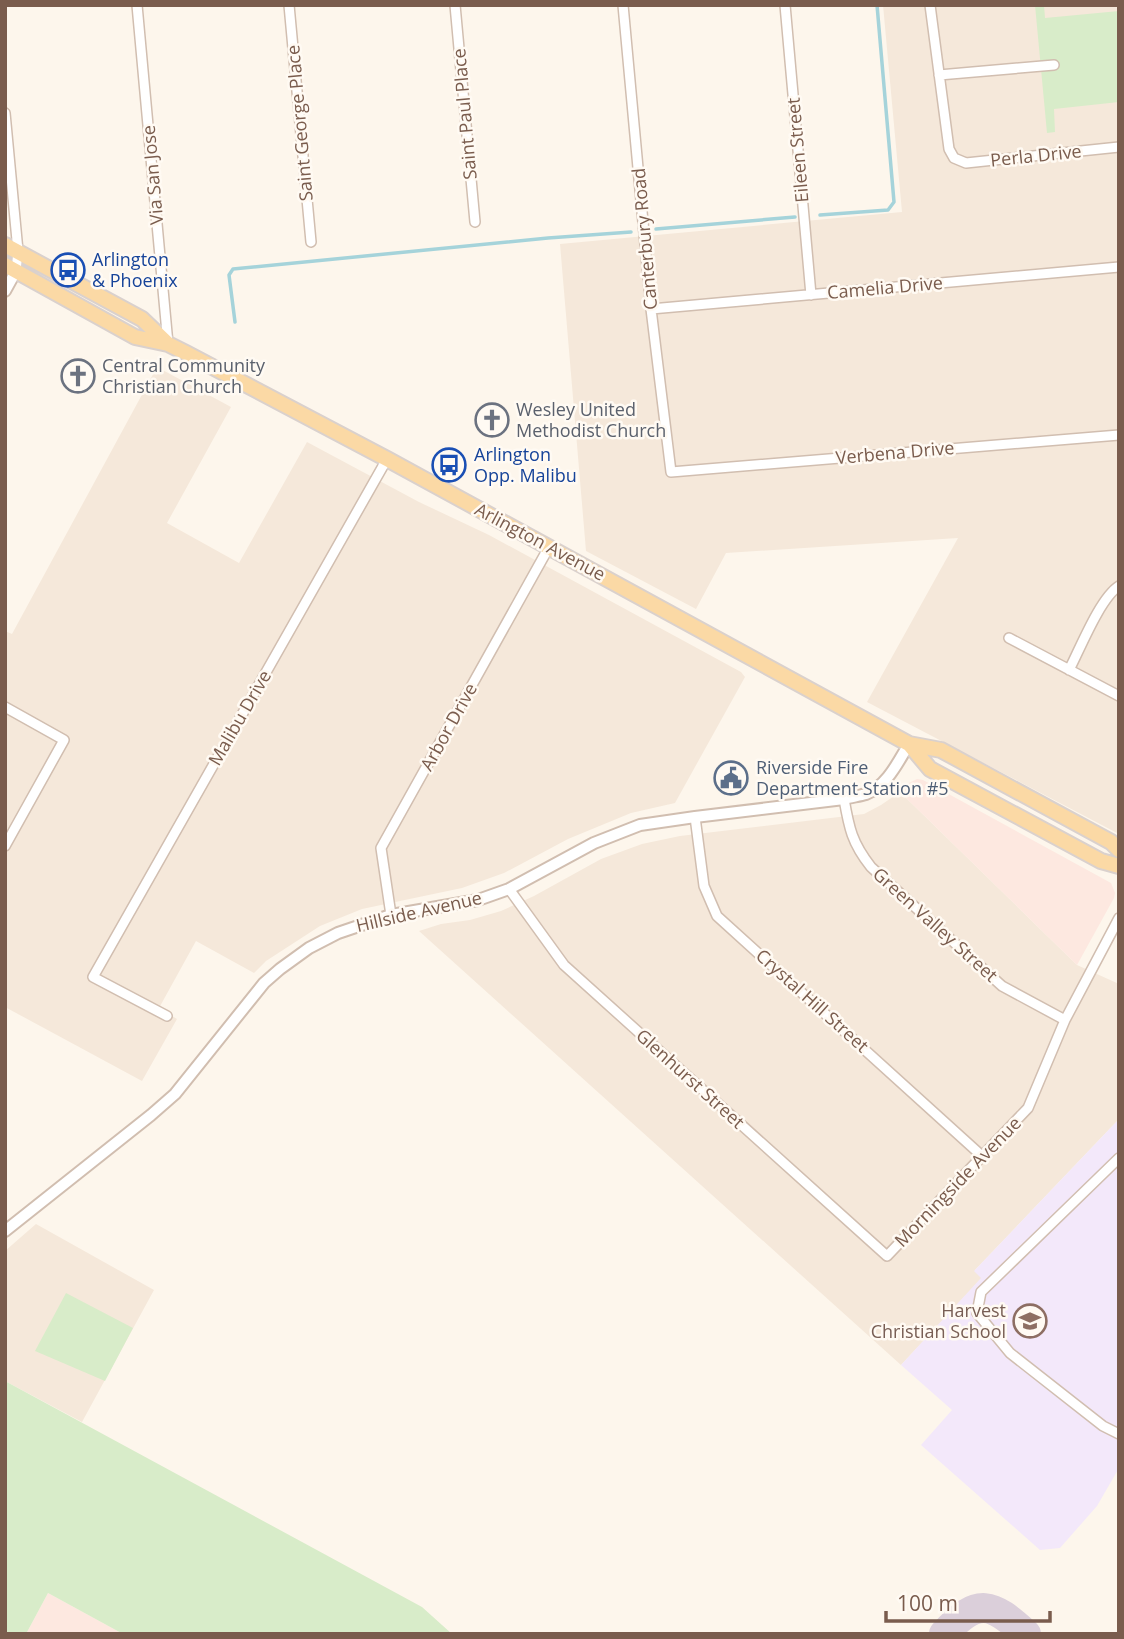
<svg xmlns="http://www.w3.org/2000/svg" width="1124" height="1639" viewBox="0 0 1124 1639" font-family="'Open Sans',sans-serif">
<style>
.residential{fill:#f5e8da}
.commercial{fill:#fde8e0}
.education{fill:#f3e8fa}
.green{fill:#d8ecc9}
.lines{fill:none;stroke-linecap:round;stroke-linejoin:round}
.stream{stroke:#a5d3da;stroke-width:3.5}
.taxiway{stroke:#dbcfda;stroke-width:30}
.minor-casing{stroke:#d1beb0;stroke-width:12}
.tertiary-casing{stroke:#d1beb0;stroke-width:14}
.primary-casing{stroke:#dad1cd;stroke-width:18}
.minor{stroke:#fff;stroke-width:9}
.tertiary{stroke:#fff;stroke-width:10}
.primary{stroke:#fbd9a5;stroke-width:14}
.labels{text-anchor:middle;stroke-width:5;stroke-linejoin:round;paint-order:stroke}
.street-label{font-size:18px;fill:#7a5c4d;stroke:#fffaf3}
.transit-label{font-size:18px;fill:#164399;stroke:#fffaf3;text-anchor:start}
.worship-label{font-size:18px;fill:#5b616d;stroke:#fffaf3;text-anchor:start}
.service-label{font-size:18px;fill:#4e5e75;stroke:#fffaf3;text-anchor:start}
.education-label{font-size:18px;fill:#785e54;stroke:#fffaf3;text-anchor:end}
</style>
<rect width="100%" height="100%" fill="#fdf6ec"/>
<path class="residential" d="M883,5H1119V834L867,702L958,538L726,553L696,609L586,551L560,244L902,212Z
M157,367L231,407L167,523L239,563L307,442L419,502L489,535L741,672L745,677L675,803L631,813L568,839L504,873L462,888L362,909L320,926L266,961L254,973L196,941L159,1008L177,1019L142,1081L5,1007V631L12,634Z
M900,792L1077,965L1119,984V1119L975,1270L982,1278L901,1365L419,931L441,924L470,920L501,911L534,896L601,859L642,844L680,836L864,814L881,805Z
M36,1224L154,1290L82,1422L5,1381V1251Z"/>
<path class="commercial" d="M917,779L923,780L1111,883L1115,893L1114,898L1077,965L900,792L909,783Z
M48,1593L123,1634H26Z"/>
<path class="education" d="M1119,1119V1468L1097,1506L1060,1548L1040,1550L921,1445L952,1410L901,1365L981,1278L974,1271Z"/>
<path class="green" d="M1035,5H1044L1045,18L1119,11V102L1054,109L1055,132L1047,133Z
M66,1293L133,1328L105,1381L35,1351Z
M5,1381L422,1607L452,1634H123L48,1593L26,1634H5Z"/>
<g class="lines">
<path class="stream" d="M820,215L888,210L894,202L877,5
M656,229L795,217
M235,322L229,275L233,269L548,238L631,232"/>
<path class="taxiway" d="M944,1634C978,1596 992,1603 1026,1634"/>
<defs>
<path id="minor" d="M137,5L168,344
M289,5L311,242
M455,5L475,222
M623,5L651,309L671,472L1119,435
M785,5L811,295
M930,5L949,149L954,158L966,163L1119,147
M939,75L1054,65
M5,113L18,251L16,271
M651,309L1119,267
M1009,638L1119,696
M1069,670C1080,649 1100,598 1119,586
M5,707L64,740L5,846
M844,799C849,828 852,843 871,867L1002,986L1065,1020
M695,817L704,886L717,916L982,1156
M509,889L564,965L887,1256L1028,1108L1065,1020L1119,918
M391,915L381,848L549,547
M167,1016L93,977L387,459
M1119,1158L981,1292L977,1313L1010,1353L1103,1426L1119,1434"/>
<path id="tertiary" d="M5,291L16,271
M5,1231L151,1115L175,1094L264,983L280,969L309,948L338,933L391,915L478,900L509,889L594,843L640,825L695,817L844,799C851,797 859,796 866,794C887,786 898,762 909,744"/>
<path id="primary" d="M5,245L142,319L167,343
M5,265L135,337L168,344L186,353L387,459L909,744L941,750L1111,842L1119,850
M909,744L930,769L1101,861L1119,866"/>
</defs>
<use href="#minor" class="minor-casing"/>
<use href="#tertiary" class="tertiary-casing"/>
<use href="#primary" class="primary-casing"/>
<use href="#minor" class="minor"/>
<use href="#tertiary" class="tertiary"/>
<use href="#primary" class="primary"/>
</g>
<defs>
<symbol id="bus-ring" viewBox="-11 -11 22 22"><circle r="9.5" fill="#fffaf3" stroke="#1a4fb4" stroke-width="1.5"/><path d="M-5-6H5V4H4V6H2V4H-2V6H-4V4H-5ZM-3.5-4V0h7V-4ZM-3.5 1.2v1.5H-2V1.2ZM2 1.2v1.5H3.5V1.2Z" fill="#1a4fb4"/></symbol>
<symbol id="church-ring" viewBox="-11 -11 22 22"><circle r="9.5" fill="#fffaf3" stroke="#6b7280" stroke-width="1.5"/><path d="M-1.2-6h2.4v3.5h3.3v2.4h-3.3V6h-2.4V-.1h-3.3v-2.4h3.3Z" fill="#6b7280"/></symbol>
<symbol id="civic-ring" viewBox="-11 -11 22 22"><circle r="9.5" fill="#fffaf3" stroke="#5c6f8a" stroke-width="1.5"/><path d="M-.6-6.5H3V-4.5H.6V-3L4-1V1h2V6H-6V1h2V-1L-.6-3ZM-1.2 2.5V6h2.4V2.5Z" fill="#5c6f8a"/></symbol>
<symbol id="school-ring" viewBox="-11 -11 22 22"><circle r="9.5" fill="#fffaf3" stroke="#8d6e63" stroke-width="1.5"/><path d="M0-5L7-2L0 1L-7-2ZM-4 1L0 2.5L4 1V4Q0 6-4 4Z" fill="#8d6e63"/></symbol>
</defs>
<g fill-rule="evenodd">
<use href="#bus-ring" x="49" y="251" width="38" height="38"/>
<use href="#church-ring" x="59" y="357" width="38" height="38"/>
<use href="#church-ring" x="473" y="401" width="38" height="38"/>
<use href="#bus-ring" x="430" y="446" width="38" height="38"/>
<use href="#civic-ring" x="712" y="759" width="38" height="38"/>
<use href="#school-ring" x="1011" y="1302" width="38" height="38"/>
</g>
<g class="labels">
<g class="street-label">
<text transform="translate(465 114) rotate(-95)" y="6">Saint Paul Place</text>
<text transform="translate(300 123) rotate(-95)" y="6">Saint George Place</text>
<text transform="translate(798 150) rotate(-95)" y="6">Eileen Street</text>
<text transform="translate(1036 156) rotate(-6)" y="6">Perla Drive</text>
<text transform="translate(153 175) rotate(-95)" y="6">Via San Jose</text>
<text transform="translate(645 239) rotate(-95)" y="6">Canterbury Road</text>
<text transform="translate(885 288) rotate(-5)" y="6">Camelia Drive</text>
<text transform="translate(895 453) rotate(-5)" y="6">Verbena Drive</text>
<text transform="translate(540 542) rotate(28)" y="6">Arlington Avenue</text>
<text transform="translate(240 718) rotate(-60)" y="6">Malibu Drive</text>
<text transform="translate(449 727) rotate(-61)" y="6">Arbor Drive</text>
<text transform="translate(419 912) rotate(-13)" y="6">Hillside Avenue</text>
<text transform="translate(935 925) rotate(42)" y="6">Green Valley Street</text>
<text transform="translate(812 1001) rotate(42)" y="6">Crystal Hill Street</text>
<text transform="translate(690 1079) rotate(42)" y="6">Glenhurst Street</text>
<text transform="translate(958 1182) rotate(-46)" y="6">Morningside Avenue</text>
</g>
<g class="transit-label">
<text x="92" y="266">Arlington<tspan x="92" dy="21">&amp; Phoenix</tspan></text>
<text x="474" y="461">Arlington<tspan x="474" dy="21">Opp. Malibu</tspan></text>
</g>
<g class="worship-label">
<text x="102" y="372">Central Community<tspan x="102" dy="21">Christian Church</tspan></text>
<text x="516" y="416">Wesley United<tspan x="516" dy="21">Methodist Church</tspan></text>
</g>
<g class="service-label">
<text x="756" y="774">Riverside Fire<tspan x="756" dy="21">Department Station #5</tspan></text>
</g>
<g class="education-label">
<text x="1006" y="1317">Harvest<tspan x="1006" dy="21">Christian School</tspan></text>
</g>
</g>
<rect width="1124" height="1639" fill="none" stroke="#7a5c4d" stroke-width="14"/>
<path d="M886 1611v10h164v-10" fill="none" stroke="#7a5c4d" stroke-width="3.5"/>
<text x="897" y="1611" font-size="21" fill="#7a5c4d" stroke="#fffaf3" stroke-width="5" paint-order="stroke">100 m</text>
</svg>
